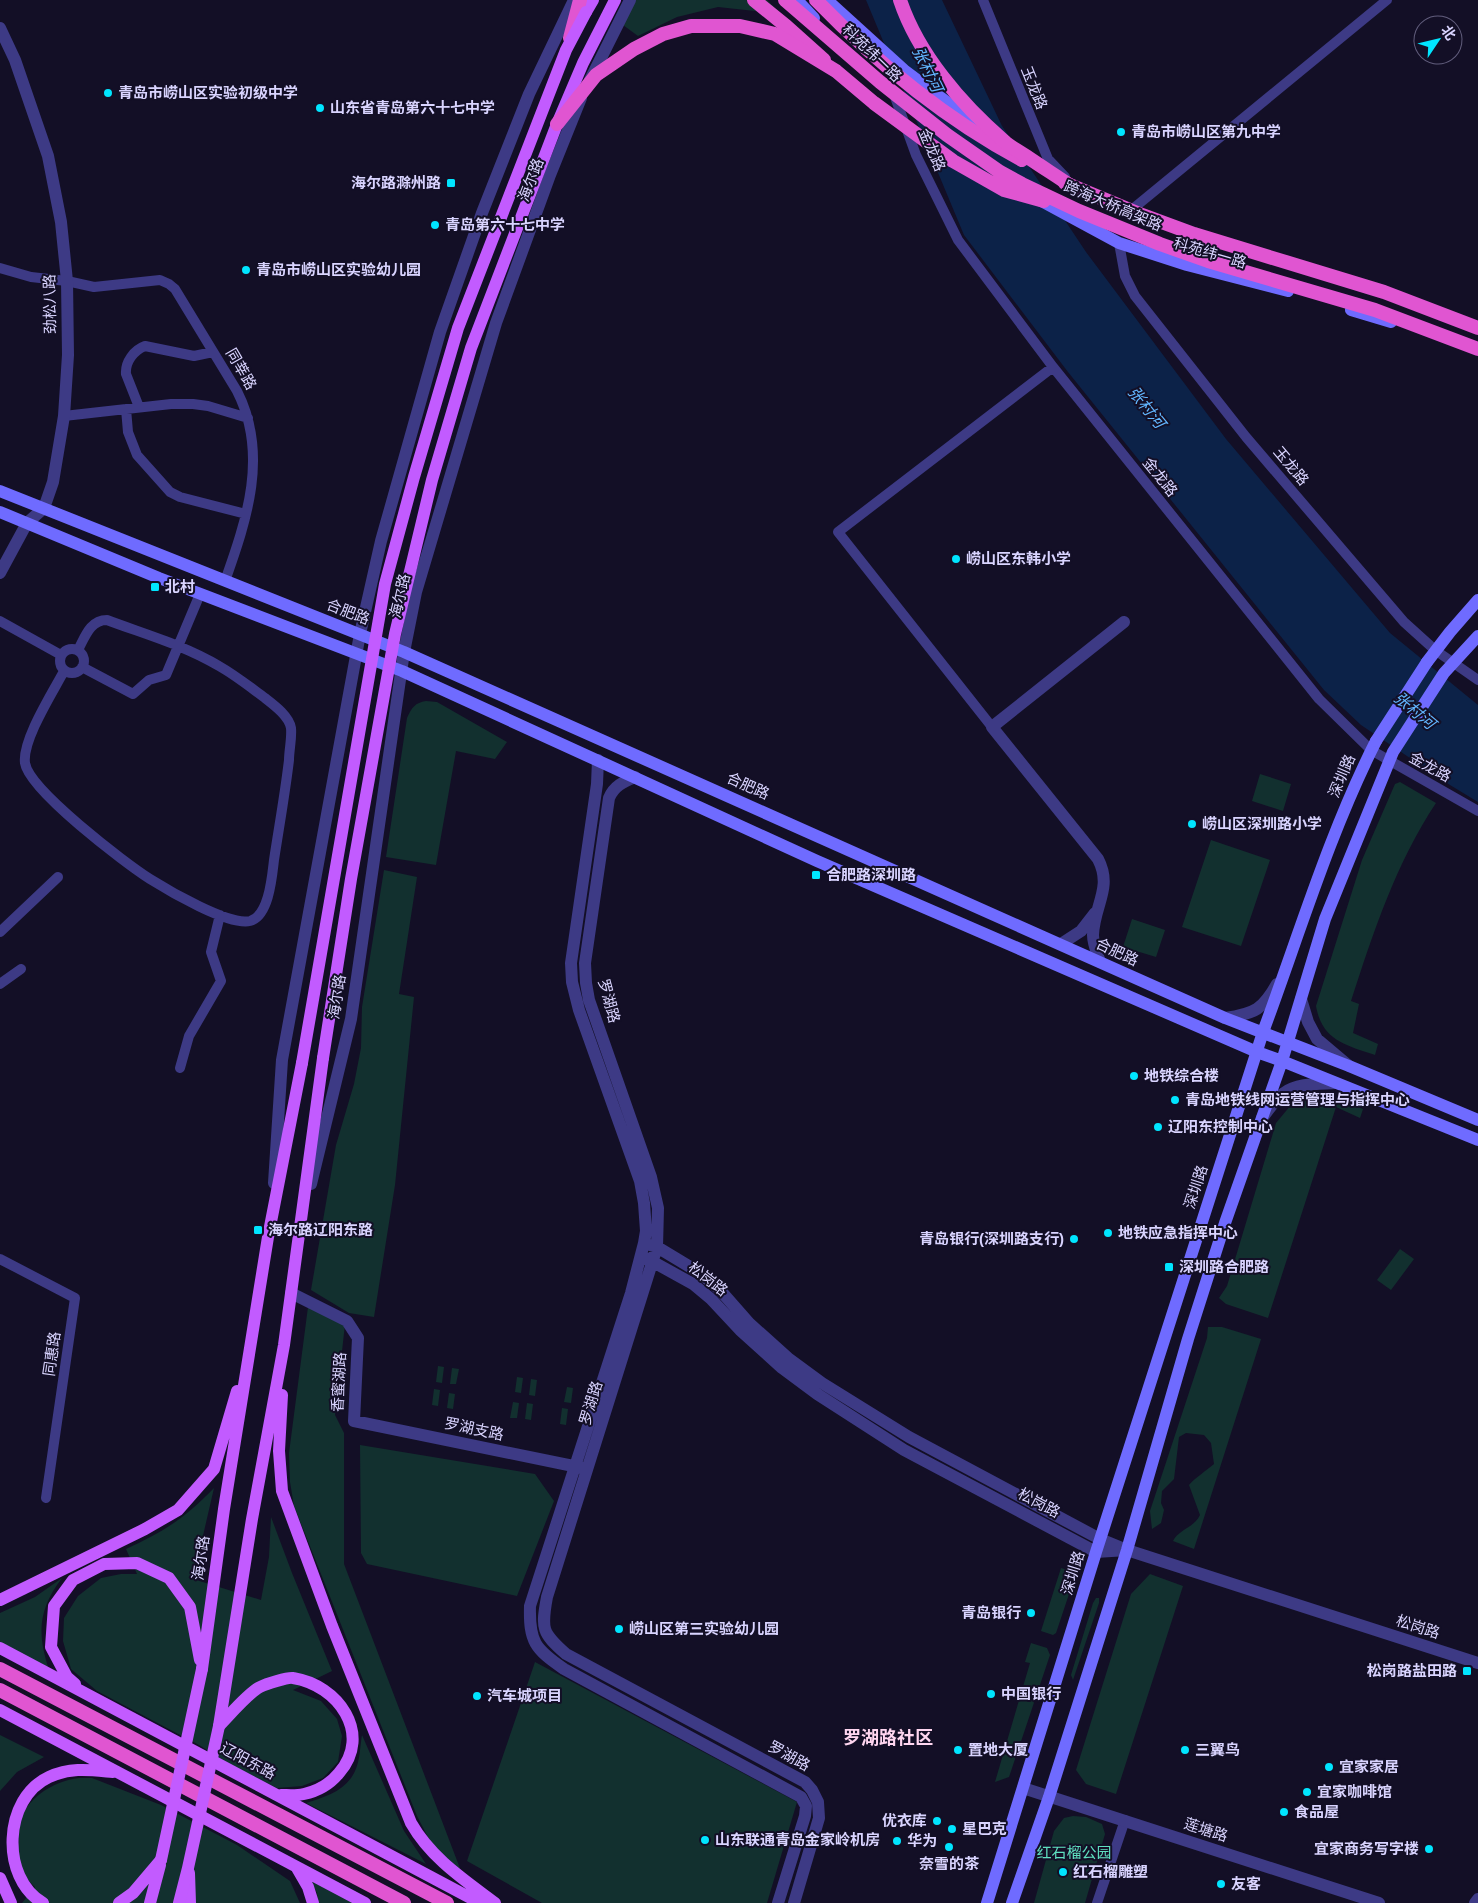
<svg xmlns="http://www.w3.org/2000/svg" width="1478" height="1903" viewBox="0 0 1478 1903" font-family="Helvetica,'Noto Sans SC',sans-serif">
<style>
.green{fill:#12302f}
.water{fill:#0c2248}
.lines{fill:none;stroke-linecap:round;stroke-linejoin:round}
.minor{stroke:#3d3a85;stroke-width:10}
.tertiary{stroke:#3d3a85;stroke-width:12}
.secondary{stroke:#6f6bff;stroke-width:12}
.primary{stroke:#c25bff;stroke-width:12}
.trunk{stroke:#e055d1;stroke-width:14}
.secondary-bridge{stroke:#6f6bff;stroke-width:12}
.primary-bridge{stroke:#c25bff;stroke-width:12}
.trunk-bridge{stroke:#e055d1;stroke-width:14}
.poi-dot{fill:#00e5ff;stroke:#130f26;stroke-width:2}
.labels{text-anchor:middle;stroke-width:4;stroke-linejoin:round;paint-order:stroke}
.street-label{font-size:15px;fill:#d9d4ff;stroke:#130f26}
.poi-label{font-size:15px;font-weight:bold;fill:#d9d4ff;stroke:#130f26;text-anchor:start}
.park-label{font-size:15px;fill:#5fe0c0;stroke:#130f26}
.water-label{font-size:16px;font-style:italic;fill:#62b6ff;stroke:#130f26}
.quarter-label{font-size:18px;font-weight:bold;fill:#ffd6f0;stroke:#130f26}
</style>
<rect width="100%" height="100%" fill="#130f26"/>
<path class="green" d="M636,0H767L781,14L718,7L677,17L638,36L623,25Z
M426,701L437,702L507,742L495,759L456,751L436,865L386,857L407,718C412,707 415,703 426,701Z
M1260,774L1291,784L1283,811L1252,801Z
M1400,782L1436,803C1396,863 1373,933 1351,1001L1359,1004L1353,1033L1378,1044L1375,1055C1345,1045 1322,1040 1316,1006L1362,860L1395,784Z
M1211,840L1270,860L1241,946L1182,927Z
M384,870L417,877L399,994L414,997L395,1185L374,1317L349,1313L311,1290L336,1145L354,1084L361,1048L362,1007Z
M1132,919L1165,930L1156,957L1123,947Z
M1316,1096L1336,1099L1363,1109L1360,1118L1336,1107L1268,1318L1226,1304L1219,1298L1227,1286L1276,1123L1296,1099Z
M1400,1249L1414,1259L1391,1290L1377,1280Z
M308,1307L345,1324L335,1415L344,1433V1564L461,1871L431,1843L417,1816L294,1506L290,1482L289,1453Z
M1208,1327H1222L1261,1339L1194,1549L1173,1541C1179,1529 1194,1528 1200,1515L1189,1485C1196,1477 1206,1471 1214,1464L1211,1443L1204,1435L1186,1433L1179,1437L1174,1479L1162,1491L1161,1503L1164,1510L1161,1523L1152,1529L1150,1511L1207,1338Z
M438,1366L444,1367L442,1383L436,1382Z
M452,1368L459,1369L456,1384H450Z
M517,1377L523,1378L521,1393L515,1392Z
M531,1379L537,1380L535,1396L529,1395Z
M567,1387L573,1388L571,1403L564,1402Z
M434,1389L440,1390L438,1406L432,1405Z
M449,1393L455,1394L453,1409L447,1408Z
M513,1402L519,1403L517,1418H510Z
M527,1403L533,1404L531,1420L525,1419Z
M562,1408L568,1409L566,1425L560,1424Z
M360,1445L535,1474L554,1501L517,1596L367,1564L361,1553Z
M214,1488L193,1579L261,1600L269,1557L271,1517L292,1573L332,1671L293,1690L321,1701L337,1719L342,1736L338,1762L323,1778L302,1786L277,1788L229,1764L199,1745L97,1691L71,1669L63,1641L64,1618L78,1596L101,1578L121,1574H137L126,1549C165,1531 185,1518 214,1488Z
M1061,1568L1071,1571L1075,1576L1056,1633L1053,1635L1041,1631Z
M1150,1574L1183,1586L1116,1794L1086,1784L1076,1770L1131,1594Z
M62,1578C38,1610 37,1633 49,1670L0,1644V1613L35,1597Z
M1096,1598H1099V1603L1073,1680L1071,1675L1093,1603Z
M1031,1643L1047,1648L1050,1655L1009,1777L995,1782L1030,1663L1025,1662Z
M535,1662L797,1802L767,1903H542L467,1861Z
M0,1735L44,1757L17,1772L0,1791Z
M362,1735L404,1831L426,1864L306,1803C325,1797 346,1791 355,1771C360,1761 360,1746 362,1735Z
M79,1778H92L161,1805L237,1845L290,1881L300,1903H22L35,1887C21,1874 18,1865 18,1846C19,1840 18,1833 19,1826C24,1799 53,1781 79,1778Z
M1073,1816L1086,1817L1102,1824L1105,1834L1085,1903H1034L1054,1831L1064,1818Z
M310,1879L355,1903H318L317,1893Z"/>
<path class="water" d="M866,0H942L1002,126L1086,252L1226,439L1390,633L1478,705V802L1450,785L1361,725L1324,690L1068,372L964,235Z"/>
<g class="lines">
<path class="minor" d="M983,0L1048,159L1065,177
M895,97L916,155L958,240L1053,367L1319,699L1371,750L1478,811
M1135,207L1387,0
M1119,243L1125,276L1135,296L1246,437L1404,622L1435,650L1478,680
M0,268L31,277L67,281L94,287L160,280L169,284L175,289L237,391C269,454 247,519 225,581
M139,407L126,374C125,362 134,350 145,346L194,356L213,352
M126,409L128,432L137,455L170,492L180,497L246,514
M64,416L171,404H193L208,406L248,418
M0,621L61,655
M60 661a12 12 0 1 1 24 0a12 12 0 1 1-24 0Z
M82,667L133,694L149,680L166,675L200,594
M64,671C53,692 22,740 25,763C29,790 125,863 150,879C169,891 229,926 250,921C269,916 272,877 274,860C279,827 285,794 289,760C289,750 292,739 291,728C289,716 274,705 265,698C250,687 235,675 219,666C184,645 144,634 107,620C90,620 85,637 78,650
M992,727L838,532L1053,367
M0,932L58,877
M0,984L21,969
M180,1068L189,1036L221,981L211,952L220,915
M0,1259L75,1298L46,1498
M1097,1903L1125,1820"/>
<path class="tertiary" d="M0,28L15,60L48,156L61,222L67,281L68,355L64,416L53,482L44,508L27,523L0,573
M590,80L630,0
M598,760L597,784L571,963L572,982L579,1010L640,1181L644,1203L646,1231L644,1243L631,1293L530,1606C529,1642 535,1649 564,1669L801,1797L806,1806L805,1816L778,1903
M635,777C623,782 614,786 609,798L585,963L586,983L589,1000L651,1177L658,1208L657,1247L547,1597C541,1629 542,1633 566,1654L805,1782L812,1790L818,1802L819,1818L794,1903
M1061,944L1081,931L1095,913
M1100,962C1097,953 1093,944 1093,935C1094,905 1113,888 1098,859L992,727L1124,622
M1301,999L1308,1022L1317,1039L1349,1066
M1225,1018C1255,1014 1263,1009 1277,984
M1262,1118C1269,1110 1275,1099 1284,1093C1297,1083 1319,1084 1335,1083
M274,1183L282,1060L360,634L381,541L440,332L482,213L529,94L574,0
M311,1184L351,1019L404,652L416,592L496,323L550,175L581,98
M650,1245L657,1247L700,1273L720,1290L749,1323L788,1358L822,1383L909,1437L1100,1539L1122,1548
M646,1258L693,1284L711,1299L740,1330L782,1368L817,1394L904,1450L1096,1552L1127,1550L1478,1663
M291,1293L347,1321L358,1338L354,1421L583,1468
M1023,1788L1379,1903
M1475,1903L1478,1899"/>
<path class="secondary" d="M797,0L814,18
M827,0L904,70L987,132
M1034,197L1119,243L1187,265L1288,291
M1351,310L1391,322
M0,491L404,652L1225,1018L1349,1066L1478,1120
M0,512L159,578L402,671L817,861L1257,1052L1282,1061L1478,1140
M1427,662L1450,632L1478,600
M987,1903L1096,1552L1263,1032C1299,935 1329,834 1376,741
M1012,1903L1049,1797L1127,1550L1188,1339L1225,1223L1282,1061L1325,919L1393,752L1444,673L1478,636"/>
<path class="primary" d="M586,12L593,0
M282,1395L279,1451L282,1491L332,1626L411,1823C431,1858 463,1879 495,1903
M0,1600L145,1529L178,1510L214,1469L237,1391
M0,1648L480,1903
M202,1669L224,1509L268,1237L302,1063
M75,1684L67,1677L51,1647L54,1606L73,1580L104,1564L137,1563L169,1578L190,1607L200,1660
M0,1710L365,1903
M219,1726L252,1519L284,1345L323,1058
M219,1726C229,1716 248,1693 260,1687C266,1684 288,1677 293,1678C338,1685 373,1734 339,1773C330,1784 318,1791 304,1794C296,1796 288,1795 281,1795
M297,1868L308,1887L313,1903
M189,1873L190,1903
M0,1878L11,1903
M43,1903C0,1878 3,1798 49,1777C71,1767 90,1770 113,1772
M119,1903L133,1893L161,1860
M150,1903L160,1865"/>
<path class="trunk" d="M754,0L786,26L824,60
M816,0C876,62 945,119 1022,160
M570,38L580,0
M1065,183L1137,213L1194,234L1384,292L1478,328
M0,1669L447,1903
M0,1690L404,1903"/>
<path class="secondary-bridge" d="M1376,741L1427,662"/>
<path class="primary-bridge" d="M323,1058L351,879L395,634L432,480L471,348L557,124L583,63L615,0
M302,1063L385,584L414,477L458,328L566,50L586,12
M161,1860L202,1669
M179,1903L188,1868L219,1726"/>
<path class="trunk-bridge" d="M785,0L880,82L947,135L1000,172L1022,184L1079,211L1160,244L1208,261L1375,310L1478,349
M900,0C918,54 961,104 1004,141C1010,147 1019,151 1026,156C1042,167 1058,177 1074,188
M557,124L596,75L634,49L663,34L691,26H740L775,34L836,71L874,103L953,161L1004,190L1044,201"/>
</g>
<g class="poi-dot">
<circle cx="108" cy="93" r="5"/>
<circle cx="320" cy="108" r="5"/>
<circle cx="1121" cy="132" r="5"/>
<rect x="446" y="178" width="10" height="10" rx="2.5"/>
<circle cx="435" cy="225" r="5"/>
<circle cx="246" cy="270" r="5"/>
<circle cx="956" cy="559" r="5"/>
<rect x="150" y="582" width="10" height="10" rx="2.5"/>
<circle cx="1192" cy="824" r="5"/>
<rect x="811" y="870" width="10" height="10" rx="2.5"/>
<circle cx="1134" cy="1076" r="5"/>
<circle cx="1175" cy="1100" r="5"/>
<circle cx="1158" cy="1127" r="5"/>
<rect x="253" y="1225" width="10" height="10" rx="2.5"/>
<circle cx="1108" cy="1233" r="5"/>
<circle cx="1074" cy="1239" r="5"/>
<rect x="1164" y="1262" width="10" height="10" rx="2.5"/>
<circle cx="1031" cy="1613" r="5"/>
<circle cx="619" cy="1629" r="5"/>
<rect x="1462" y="1666" width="10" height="10" rx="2.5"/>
<circle cx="991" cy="1694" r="5"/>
<circle cx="477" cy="1696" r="5"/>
<circle cx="958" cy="1750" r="5"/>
<circle cx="1185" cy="1750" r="5"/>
<circle cx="1329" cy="1767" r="5"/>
<circle cx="1307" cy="1792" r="5"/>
<circle cx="1284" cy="1812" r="5"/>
<circle cx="937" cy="1821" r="5"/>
<circle cx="952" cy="1829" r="5"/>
<circle cx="705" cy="1840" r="5"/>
<circle cx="897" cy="1841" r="5"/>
<circle cx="949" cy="1847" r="5"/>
<circle cx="1429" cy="1849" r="5"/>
<circle cx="1063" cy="1872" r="5"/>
<circle cx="1221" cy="1884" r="5"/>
</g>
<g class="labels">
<g class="street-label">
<text transform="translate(872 53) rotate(44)" y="5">科苑纬一路</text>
<text transform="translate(1034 88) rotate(68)" y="5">玉龙路</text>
<text transform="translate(932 150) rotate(67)" y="5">金龙路</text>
<text transform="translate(531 180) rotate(-69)" y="5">海尔路</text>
<text transform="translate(1113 206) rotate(23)" y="5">跨海大桥高架路</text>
<text transform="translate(1210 253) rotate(16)" y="5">科苑纬一路</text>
<text transform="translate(50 304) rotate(-91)" y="5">劲松八路</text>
<text transform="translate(241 369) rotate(60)" y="5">同莘路</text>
<text transform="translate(1291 466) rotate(50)" y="5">玉龙路</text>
<text transform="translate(1160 477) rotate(51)" y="5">金龙路</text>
<text transform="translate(400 596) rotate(-77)" y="5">海尔路</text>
<text transform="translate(348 612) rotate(21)" y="5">合肥路</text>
<text transform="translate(1430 767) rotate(29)" y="5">金龙路</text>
<text transform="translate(1342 776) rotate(-67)" y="5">深圳路</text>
<text transform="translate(748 786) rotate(24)" y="5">合肥路</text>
<text transform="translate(1117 952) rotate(25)" y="5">合肥路</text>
<text transform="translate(337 997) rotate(-81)" y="5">海尔路</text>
<text transform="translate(609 1001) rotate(75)" y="5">罗湖路</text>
<text transform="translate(1196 1187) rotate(-72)" y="5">深圳路</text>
<text transform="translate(708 1279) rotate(38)" y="5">松岗路</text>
<text transform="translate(52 1354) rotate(-82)" y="5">同惠路</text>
<text transform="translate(339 1382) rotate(-87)" y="5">香蜜湖路</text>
<text transform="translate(591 1403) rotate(-73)" y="5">罗湖路</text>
<text transform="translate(474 1429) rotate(12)" y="5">罗湖支路</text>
<text transform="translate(1039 1503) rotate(28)" y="5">松岗路</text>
<text transform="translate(201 1558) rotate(-82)" y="5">海尔路</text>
<text transform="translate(1073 1573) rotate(-73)" y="5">深圳路</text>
<text transform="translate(1418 1627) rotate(18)" y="5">松岗路</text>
<text transform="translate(789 1756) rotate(29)" y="5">罗湖路</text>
<text transform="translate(248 1761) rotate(28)" y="5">辽阳东路</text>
<text transform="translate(1206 1830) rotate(18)" y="5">莲塘路</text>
</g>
<g class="poi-label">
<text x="118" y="98">青岛市崂山区实验初级中学</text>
<text x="330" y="113">山东省青岛第六十七中学</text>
<text x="1131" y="137">青岛市崂山区第九中学</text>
<text x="441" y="188" text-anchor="end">海尔路滁州路</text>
<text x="445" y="230">青岛第六十七中学</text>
<text x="256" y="275">青岛市崂山区实验幼儿园</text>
<text x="966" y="564">崂山区东韩小学</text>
<text x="165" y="592">北村</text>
<text x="1202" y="829">崂山区深圳路小学</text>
<text x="826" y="880">合肥路深圳路</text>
<text x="1144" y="1081">地铁综合楼</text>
<text x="1185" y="1105">青岛地铁线网运营管理与指挥中心</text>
<text x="1168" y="1132">辽阳东控制中心</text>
<text x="268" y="1235">海尔路辽阳东路</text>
<text x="1118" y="1238">地铁应急指挥中心</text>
<text x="1064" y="1244" text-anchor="end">青岛银行(深圳路支行)</text>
<text x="1179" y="1272">深圳路合肥路</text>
<text x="1021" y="1618" text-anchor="end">青岛银行</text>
<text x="629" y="1634">崂山区第三实验幼儿园</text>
<text x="1457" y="1676" text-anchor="end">松岗路盐田路</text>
<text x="1001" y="1699">中国银行</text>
<text x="487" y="1701">汽车城项目</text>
<text x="968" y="1755">置地大厦</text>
<text x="1195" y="1755">三翼鸟</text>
<text x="1339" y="1772">宜家家居</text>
<text x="1317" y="1797">宜家咖啡馆</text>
<text x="1294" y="1817">食品屋</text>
<text x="927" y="1826" text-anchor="end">优衣库</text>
<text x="962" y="1834">星巴克</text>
<text x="715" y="1845">山东联通青岛金家岭机房</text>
<text x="907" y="1846">华为</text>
<text x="1419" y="1854" text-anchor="end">宜家商务写字楼</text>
<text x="949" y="1869" text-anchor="middle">奈雪的茶</text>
<text x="1073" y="1877">红石榴雕塑</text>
<text x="1231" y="1889">友客</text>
</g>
<g class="park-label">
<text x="1074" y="1858">红石榴公园</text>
</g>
<g class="water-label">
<text transform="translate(928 69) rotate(64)" y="6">张村河</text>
<text transform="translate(1147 407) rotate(51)" y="6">张村河</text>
<text transform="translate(1415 710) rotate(40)" y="6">张村河</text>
</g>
<g class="quarter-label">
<text x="888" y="1744">罗湖路社区</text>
</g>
</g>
<g transform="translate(1438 40) rotate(55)"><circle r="24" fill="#130f26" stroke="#625e7d"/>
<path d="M0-4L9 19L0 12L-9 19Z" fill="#00e5ff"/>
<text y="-8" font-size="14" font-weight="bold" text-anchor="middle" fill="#d9d4ff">北</text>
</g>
</svg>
